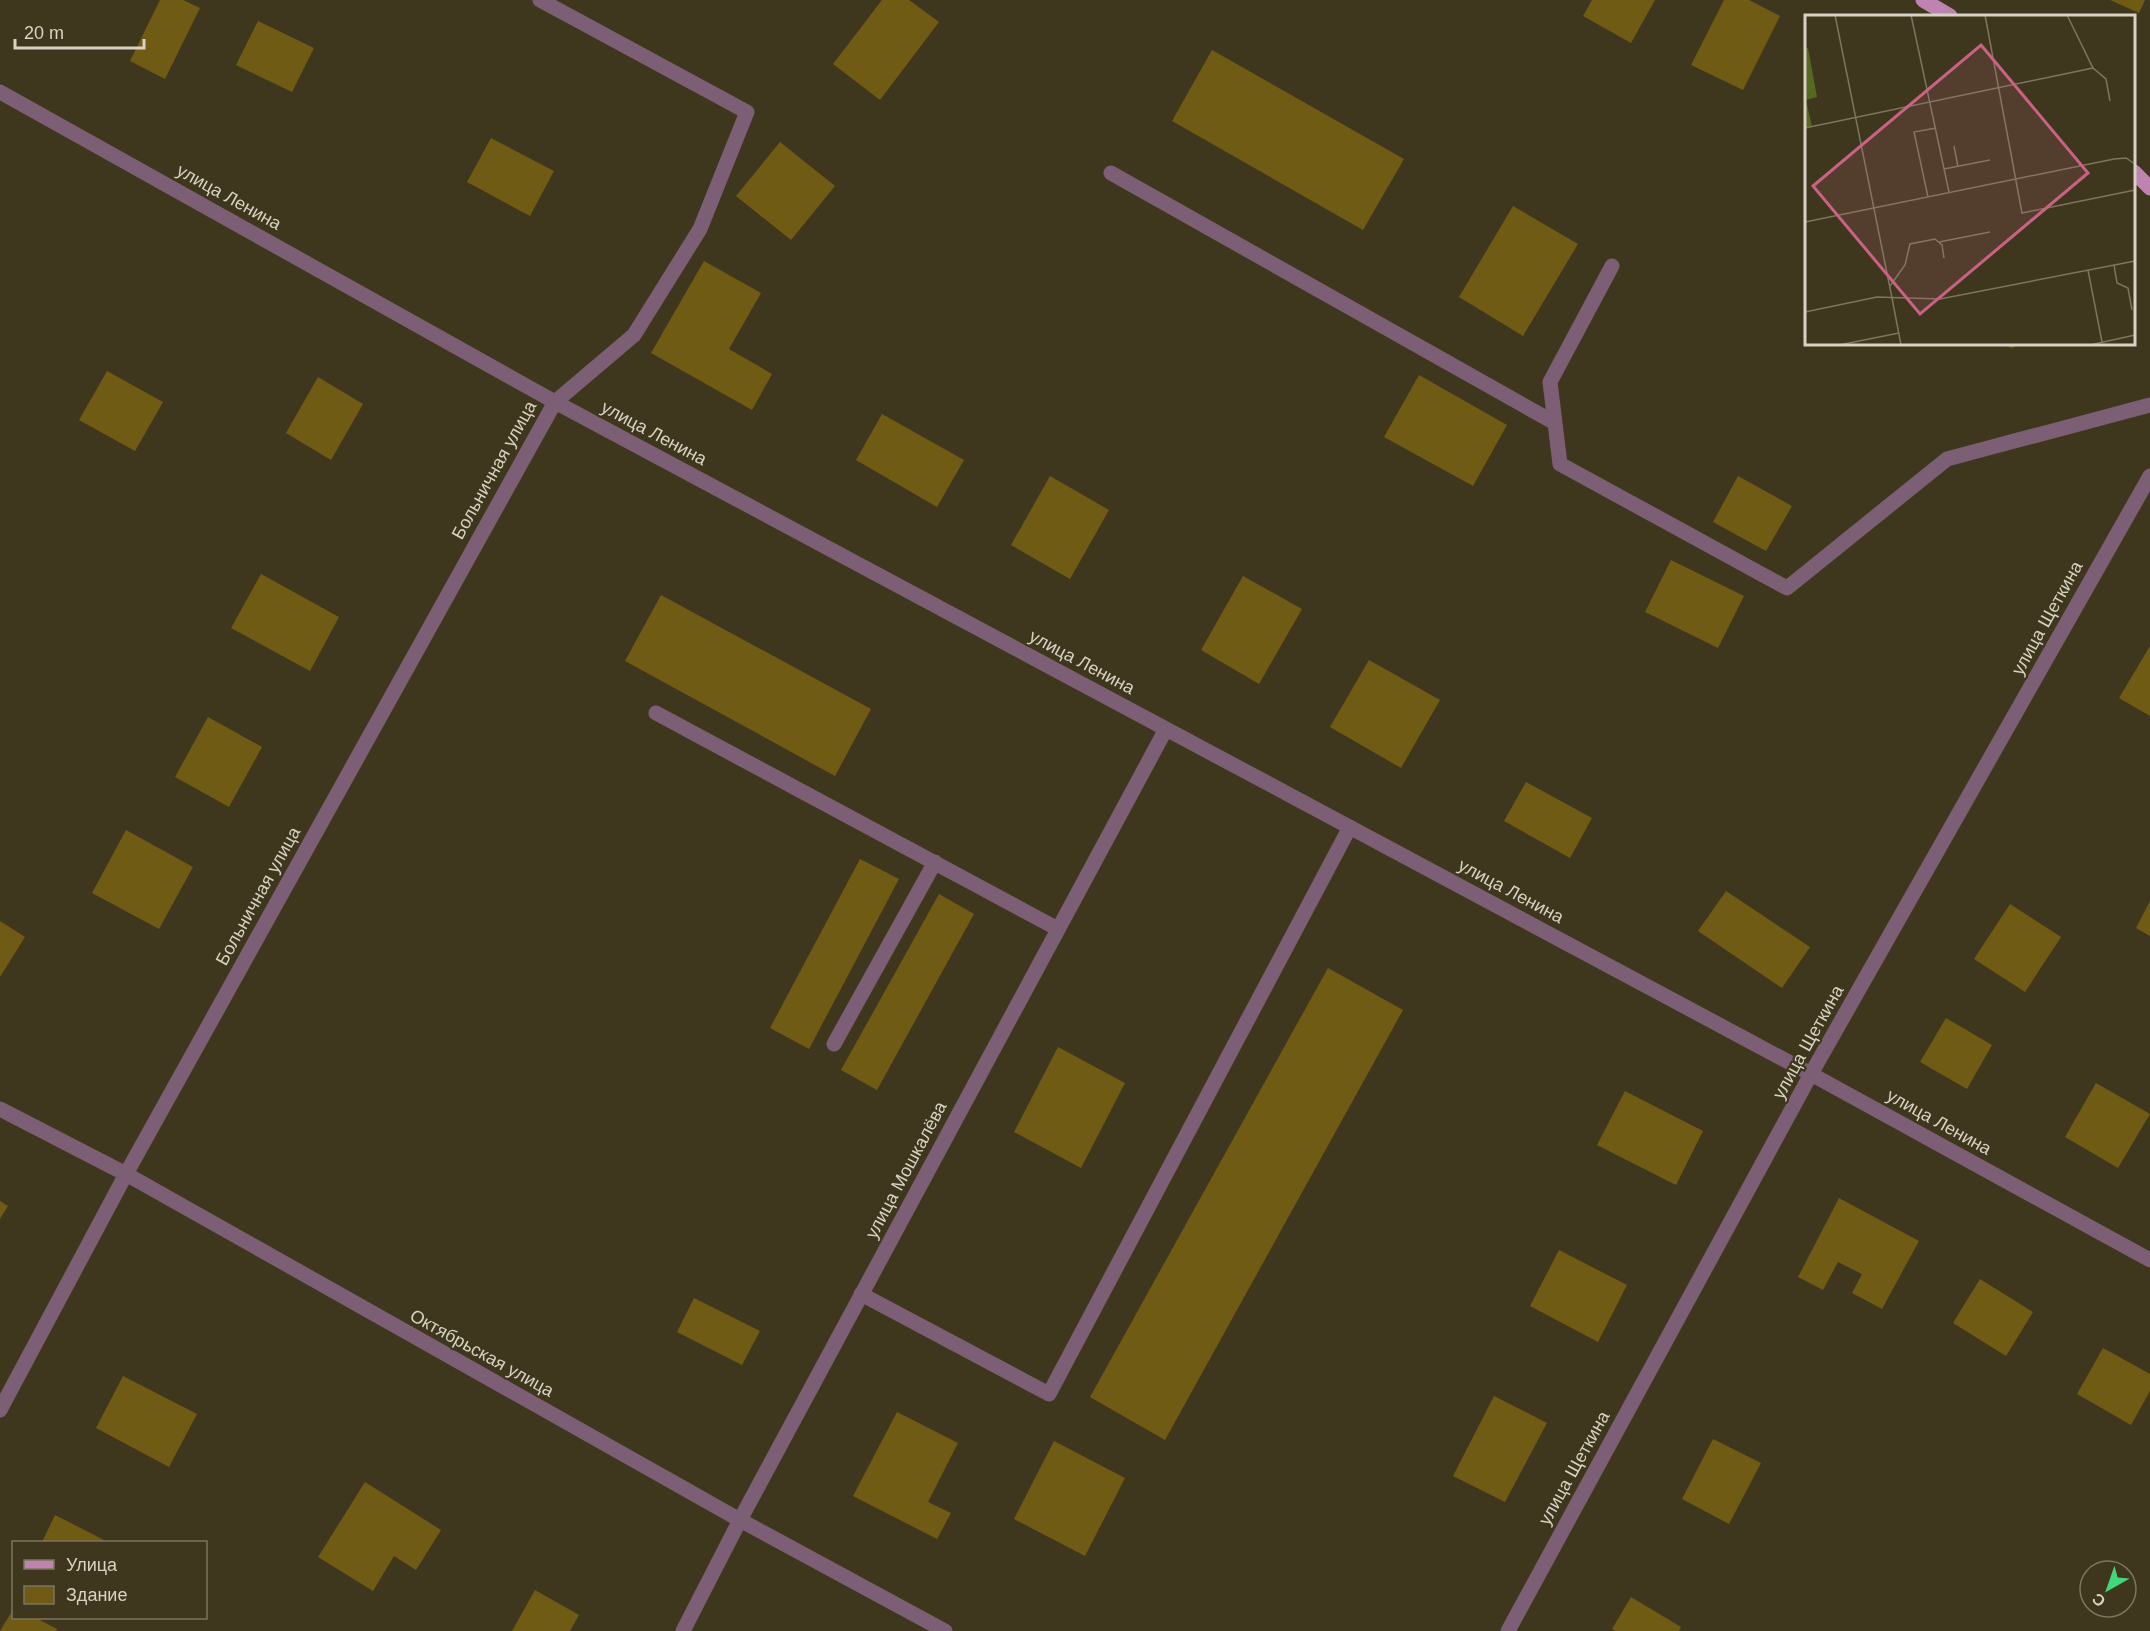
<svg xmlns="http://www.w3.org/2000/svg" width="2150" height="1631" viewBox="0 0 2150 1631" font-family="Arial,sans-serif">
<style>
.building{fill:#705b14}
.lines{fill:none;stroke-linecap:round;stroke-linejoin:round}
.minor{stroke:#7c5e75;stroke-width:15}
.major{stroke:#bf83b1;stroke-width:15}
.labels{text-anchor:middle;stroke-width:4.5;stroke-linejoin:round;paint-order:stroke}
.street-label{font-size:18px;fill:#d7d2c3;stroke:#3f371d}
.inset-road{fill:none;stroke:#7c755f;stroke-width:1.5}
.view{fill:#ca6285;fill-opacity:0.15;stroke:#ca6285;stroke-width:3}
.inset-edge{fill:none;stroke:#d7d2c3;stroke-width:3}
</style>
<rect width="100%" height="100%" fill="#3f371d"/>
<path class="building" d="M160,0H183L200,8L165,79L130,61Z
M882,0H909L939,22L880,100L833,64Z
M1592,0H1655L1631,43L1583,16Z
M1724,0H1749L1780,16L1743,90L1691,65Z
M2110,0H2145L2139,13Z
M258,21L314,48L292,92L236,65Z
M1212,50L1404,159L1363,230L1172,121Z
M491,138L554,171L530,216L467,182Z
M780,142L835,186L791,240L736,196Z
M1513,206L1578,244L1523,336L1459,297Z
M704,261L761,293L729,349L772,374L752,410L651,353Z
M2001,344H2019L2012,348Z
M107,371L163,402L135,451L79,420Z
M1419,375L1507,425L1473,486L1384,437Z
M318,377L363,404L331,460L286,433Z
M882,414L964,460L937,507L856,460Z
M1050,476L1109,510L1070,579L1011,545Z
M1738,476L1792,506L1766,551L1713,522Z
M1671,560L1744,596L1718,648L1645,612Z
M261,574L339,617L310,671L231,628Z
M1243,576L1302,609L1259,684L1201,650Z
M661,595L871,709L835,776L625,661Z
M2150,646V716L2119,698Z
M1369,660L1440,700L1401,768L1330,727Z
M208,717L262,747L229,807L175,777Z
M1526,782L1592,818L1570,858L1504,821Z
M126,830L193,867L159,929L92,893Z
M860,859L899,879L809,1049L770,1028Z
M1726,891L1810,947L1782,988L1698,931Z
M939,894L974,914L877,1090L841,1070Z
M2150,901V936L2136,928Z
M2010,904L2061,937L2025,992L1974,959Z
M0,921L25,937L0,977Z
M1328,968L1403,1010L1165,1440L1090,1397Z
M1946,1018L1992,1045L1967,1089L1920,1062Z
M1058,1047L1125,1083L1081,1168L1014,1132Z
M2096,1083L2150,1114L2118,1168L2065,1137Z
M1625,1091L1703,1131L1676,1185L1597,1145Z
M1839,1198L1919,1241L1882,1309L1852,1293L1862,1274L1838,1262L1823,1290L1798,1277Z
M0,1201L8,1206L0,1219Z
M1559,1250L1627,1285L1598,1342L1530,1306Z
M1980,1279L2033,1312L2006,1356L1953,1323Z
M694,1298L760,1331L742,1365L677,1332Z
M2103,1348L2150,1374V1391L2131,1425L2077,1394Z
M123,1376L197,1414L169,1467L96,1428Z
M1494,1396L1547,1423L1505,1502L1453,1476Z
M897,1412L958,1443L928,1502L951,1513L937,1539L853,1496Z
M1713,1439L1761,1463L1729,1524L1682,1499Z
M1054,1441L1125,1478L1085,1556L1014,1519Z
M365,1482L441,1530L416,1570L394,1556L373,1591L318,1557Z
M55,1515L104,1540L102,1542H42Z
M535,1590L579,1615L570,1631H512Z
M1631,1597L1681,1627L1679,1631H1616L1612,1629Z
M14,1608V1618H36L57,1629L56,1631H0Z"/>
<g class="lines">
<path class="minor" d="M0,92L555,402L1811,1074L2150,1260
M1111,173L1555,423
M1612,266L1550,382L1560,464L1787,588L1947,459L2150,405
M656,713L1058,929
M834,1044L935,862
M0,1109L126,1174L740,1520L945,1631
M861,1294L1049,1394L1350,827
M0,1410L126,1174L555,402L634,335L700,229L747,112L540,0
M683,1631L740,1520L1166,729
M1508,1631L1811,1074L2150,476"/>
<path class="major" d="M1923,0L1950,16
M2134,172L2150,188"/>
</g>
<g class="labels">
<g class="street-label">
<text transform="translate(229 197) rotate(29)" y="6">улица Ленина</text>
<text transform="translate(654 433) rotate(28)" y="6">улица Ленина</text>
<text transform="translate(494 470) rotate(-61)" y="6">Больничная улица</text>
<text transform="translate(2047 618) rotate(-61)" y="6">улица Щеткина</text>
<text transform="translate(1082 662) rotate(28)" y="6">улица Ленина</text>
<text transform="translate(1511 891) rotate(28)" y="6">улица Ленина</text>
<text transform="translate(258 896) rotate(-61)" y="6">Больничная улица</text>
<text transform="translate(1808 1042) rotate(-61)" y="6">улица Щеткина</text>
<text transform="translate(1939 1122) rotate(29)" y="6">улица Ленина</text>
<text transform="translate(906 1170) rotate(-62)" y="6">улица Мошкалёва</text>
<text transform="translate(482 1353) rotate(29)" y="6">Октябрьская улица</text>
<text transform="translate(1574 1468) rotate(-61)" y="6">улица Щеткина</text>
</g>
</g>
<g transform="translate(1805 15)">
<rect width="330" height="330" fill="#3f371d"/>
<path d="M3,33L12,82L1,85L7,112L0,113V34Z" fill="#566920"/>
<path class="inset-road" d="M30,0L87,283M106,0L144,177M180,0L217,198L330,175M262,0L288,53L301,64L305,86M0,113L288,53M149,131L153,152M139,154L185,145M123,182L109,117L131,113M0,207L309,144L321,143L330,149M134,227L185,217M309,250L312,268L323,273L327,295M283,255L297,327M85,271L100,250L105,229L130,224L137,230L139,243M87,283L96,330M0,297L72,282L135,284L330,246M34,330L94,318M285,330L330,320"/>
<path class="view" d="M176,30L283,158L115,299L8,171Z"/>
<rect width="330" height="330" class="inset-edge"/>
</g>
<rect x="12" y="1541" width="195" height="78" fill="#3f371d" stroke="#7c755f" stroke-width="1.5"/>
<rect x="24" y="1560" width="30" height="9" fill="#bf83b1" stroke="#7c755f" stroke-width="1.5"/>
<text x="66" y="1571" font-size="18" fill="#d7d2c3">Улица</text>
<rect x="24" y="1586" width="30" height="18" fill="#705b14" stroke="#7c755f" stroke-width="1.5"/>
<text x="66" y="1601" font-size="18" fill="#d7d2c3">Здание</text>
<g transform="translate(2108 1589) rotate(220)"><circle r="28" fill="#3f371d" stroke="#7c755f" stroke-width="1.5"/>
<path d="M0-4.5L10 22L0 15L-10 22Z" fill="#42d77b"/>
<text y="-9" font-size="16" font-weight="bold" text-anchor="middle" fill="#d7d2c3">С</text>
</g>
<path d="M15 39v9h129v-9" fill="none" stroke="#d7d2c3" stroke-width="3"/>
<text x="24" y="39" font-size="18" fill="#d7d2c3" stroke="#3f371d" stroke-width="4.5" paint-order="stroke">20 m</text>
</svg>
